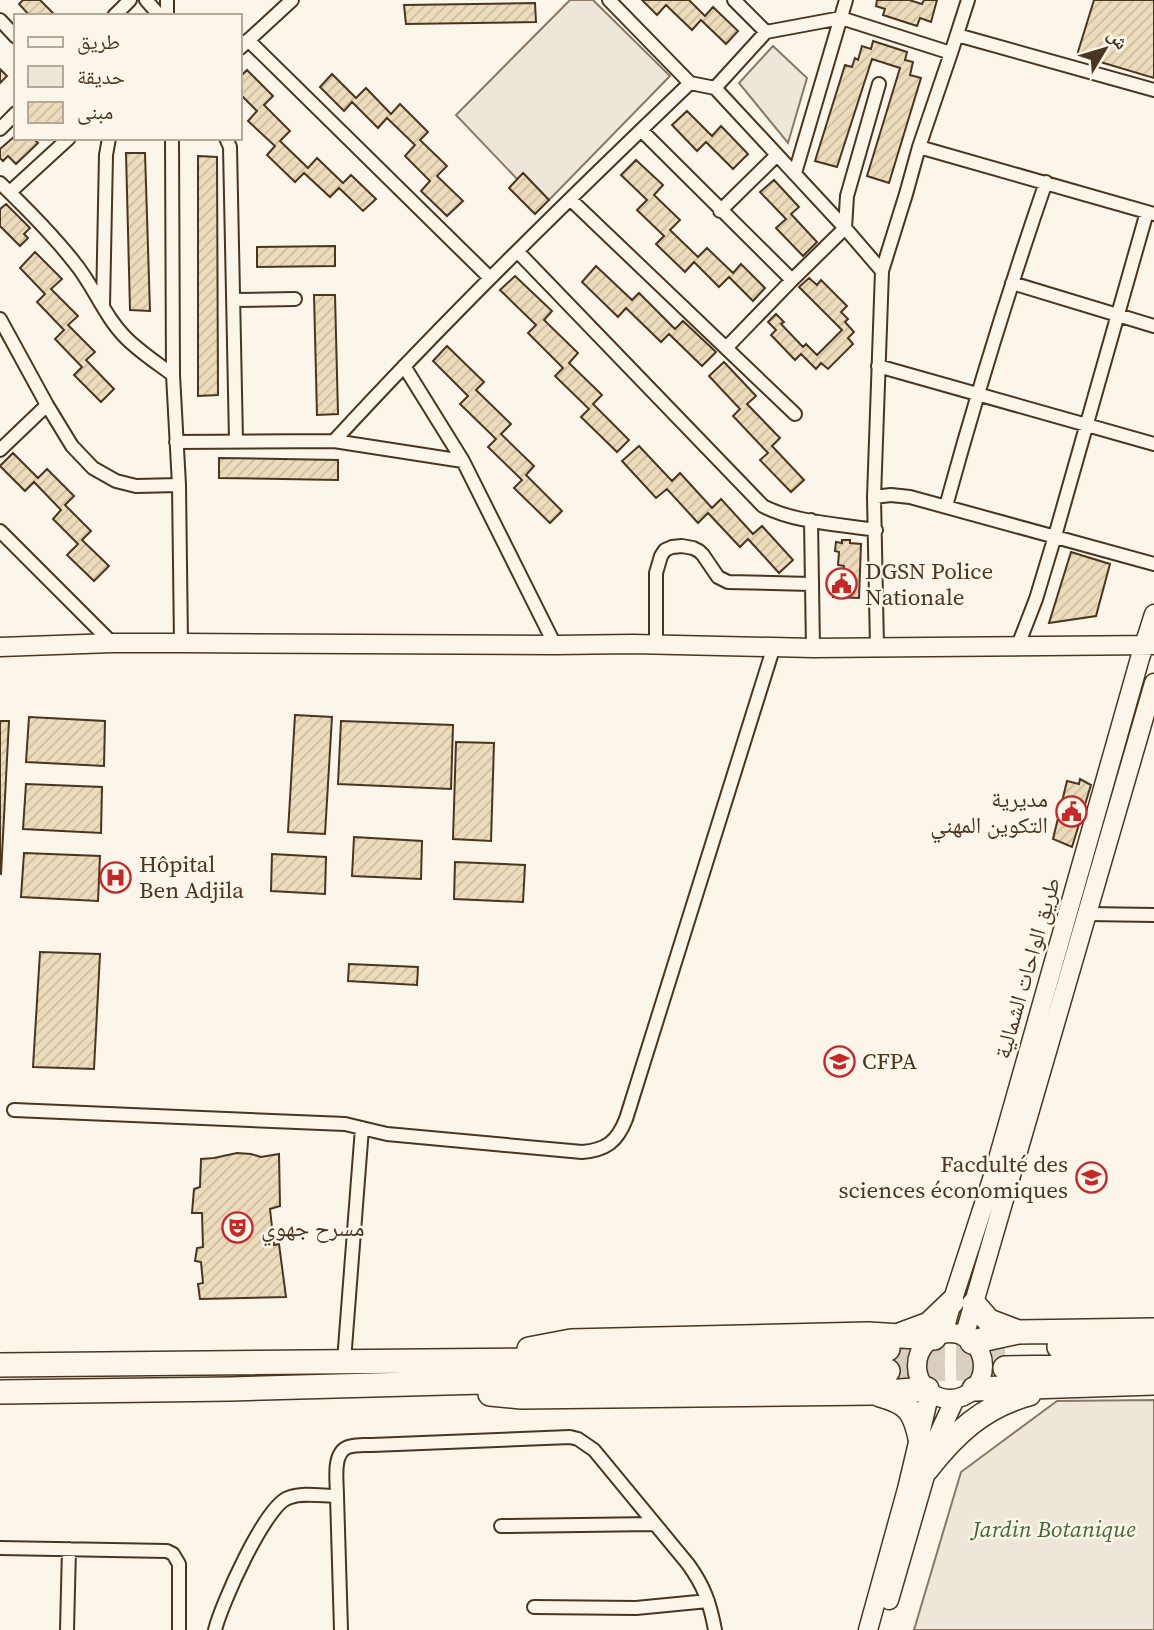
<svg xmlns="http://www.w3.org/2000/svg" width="1154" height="1630" viewBox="0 0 1154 1630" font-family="'Source Serif 4','Noto Naskh Arabic',serif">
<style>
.green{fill:#ede6d9;stroke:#887966;stroke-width:2}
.building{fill:url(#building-hatch);stroke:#4a3520;stroke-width:2}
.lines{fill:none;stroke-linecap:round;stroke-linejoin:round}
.highway-tunnel{stroke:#d8cfc1;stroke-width:23;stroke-dasharray:23 11;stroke-linecap:butt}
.street-casing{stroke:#4a3520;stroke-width:16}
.secondary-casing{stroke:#4a3520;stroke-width:21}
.highway-casing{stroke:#4a3520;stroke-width:26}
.street{stroke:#fbf6e9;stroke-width:12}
.secondary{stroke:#fbf6e9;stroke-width:18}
.highway{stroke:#fbf6e9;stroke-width:23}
.labels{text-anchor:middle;stroke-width:5;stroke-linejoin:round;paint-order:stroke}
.poi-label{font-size:23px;fill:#4a3520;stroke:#fbf6e9;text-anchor:start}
.street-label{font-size:23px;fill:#4a3520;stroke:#fbf6e9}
.park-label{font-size:23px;font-style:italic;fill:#436837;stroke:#fbf6e9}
</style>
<defs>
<pattern id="building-hatch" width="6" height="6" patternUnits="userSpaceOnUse" patternTransform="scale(1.75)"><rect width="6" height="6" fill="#ecdcbc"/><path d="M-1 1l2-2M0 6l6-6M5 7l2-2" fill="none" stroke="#ccbda1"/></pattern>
</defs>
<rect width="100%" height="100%" fill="#fbf6e9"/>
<path class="green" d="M570,0H593L670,76L549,200L524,174L517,179L456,115Z
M773,46L807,78L788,143L739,83Z
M1154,1400V1630H914L961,1472L1057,1401Z"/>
<path class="building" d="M23,0H40L56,16H30L19,4Z
M642,0H689L705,16L713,7L738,31L726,44L701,20L692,30L666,5L657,15Z
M877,0H909L922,4L924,0H937L931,22L920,18L917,26L883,15L885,9L876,6Z
M1094,0H1154V78L1077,55Z
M535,3L536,22L406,24L404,5Z
M873,41L907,52L905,60L913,62L910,75L921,78L889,183L867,176L900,68L872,59L837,167L815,161L845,65L852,67L855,58L858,60L862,46L871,49Z
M0,69L7,76L0,83Z
M247,70L273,96L264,105L290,131L280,141L308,168L317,158L343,183L351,175L376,199L363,211L339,188L330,197L304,173L295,182L267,155L275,146L248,121L257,111L240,94V77Z
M332,74L356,98L366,88L391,114L400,104L428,132L420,140L447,166L437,176L463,201L447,216L421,191L430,181L405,156L415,145L387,118L378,128L352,102L344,111L320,87Z
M687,111L712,136L721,126L748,154L733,169L706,142L697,151L672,125Z
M16,135V138H33L38,143L16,164L8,156L3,161L0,158V149Z
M126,153H145L150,311L130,310Z
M198,156L217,157L218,395L198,396Z
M636,160L663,185L654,195L680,220L670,230L698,257L707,248L733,273L741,264L765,288L753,301L729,277L719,287L694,262L685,272L656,244L664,236L637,210L647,200L621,175Z
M523,173L549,200L535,214L509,188Z
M774,180L799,207L791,214L817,242L803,256L776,228L786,219L760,192Z
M6,204L30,228L24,234L28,238L20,246L0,226V209Z
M335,246V266L257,267V247Z
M35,252L62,279L51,289L78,316L68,325L95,352L86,360L114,389L101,402L74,375L82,367L55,339L64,330L37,302L45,294L20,268Z
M596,266L632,300L639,293L675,329L683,321L716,352L702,366L669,334L661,342L626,308L618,317L582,282Z
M515,276L552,311L544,320L578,353L569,363L602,395L593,404L629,440L617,452L581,417L589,409L555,376L563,368L528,333L536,325L500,290Z
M809,278L817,285L821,280L847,306L841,312L848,319L845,322L854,332L848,338L853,344L828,369L821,363L816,369L801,354L795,360L771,335L776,330L768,322L776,314L784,322L781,324L803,347L806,344L817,355L842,330L799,287Z
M314,295H335L338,414L317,415Z
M447,346L484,382L476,390L511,424L501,434L534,466L526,475L562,511L550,523L514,488L522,480L488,447L496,439L460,404L468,396L433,361Z
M724,362L756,396L747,404L780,438L772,446L804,480L791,492L760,460L768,453L733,416L740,409L709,376Z
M639,446L672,481L680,473L712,508L721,499L753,534L762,526L793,560L779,573L748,539L740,547L708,513L698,523L667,489L656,498L622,461Z
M13,453L38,478L47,469L74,496L65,505L91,531L82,540L109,566L94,581L67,555L78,544L53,519L61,510L34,482L25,491L0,466Z
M219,458L338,460V480L219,478Z
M842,540H850V543L861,544L859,598L833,597L834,587H837L838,574L843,573L844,566L838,565L839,552L835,551L836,542L842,543Z
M1071,552L1110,564L1096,616L1049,623Z
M295,715L332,717L325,834L288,832Z
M29,717L105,721L104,766L26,762Z
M0,721H9L1,874H0Z
M341,721L453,725L451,789L338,784Z
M456,742L494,743L491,841L453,839Z
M1080,779L1091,785L1072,847L1053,839L1067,781L1079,784Z
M26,784L102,787L101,833L23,829Z
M354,837L422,841L421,879L352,876Z
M24,853L100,856L98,901L21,897Z
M272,854L326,857L325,894L271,891Z
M455,862L525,865L523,902L454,899Z
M40,952L100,954L94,1069L33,1067Z
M349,964L418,967L417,985L348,981Z
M237,1153L251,1154L261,1157L279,1154L280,1206L270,1209L274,1245L279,1244L286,1297L200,1299L198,1284L203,1283L201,1262L195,1261L197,1248L203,1247L202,1213H192L194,1189L200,1187L201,1159L214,1158Z"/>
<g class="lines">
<path class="highway-tunnel" d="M888,1349L1005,1347
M888,1371L1005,1368"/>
<defs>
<path id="street" d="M146,0L160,16
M609,0L690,83L715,88L845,228L882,271
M734,0L766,32
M114,16L130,0
M167,16V0
M0,20L16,37
M957,35L1154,90
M248,40L490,278
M240,48L292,0
M715,88L766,32L841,18L951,53
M0,129L16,113
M641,130L792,280
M172,138L173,375L179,485L181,643
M226,138L230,147L236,441
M919,147L1154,214
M795,173L846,0
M0,183C26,208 52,234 74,262C94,286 104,316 126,338C140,352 157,363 173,375
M10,192L69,138
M571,200L795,414
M720,211L777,155
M518,252L763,506C796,523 839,524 876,530
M1012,283L1154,326
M233,300L295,299
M103,306L106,155L109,138
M0,319L47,405L72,446L93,468L116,481L136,486L179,485
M726,348L792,280L845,228L847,196L879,84
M404,366L463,461L555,645
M878,366L1154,444
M334,441L463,461
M176,442L334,441C448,317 569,199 690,83
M0,450L47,405
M874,497L891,495L910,497L1154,564
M946,506C976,397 1009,289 1046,182
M811,520L813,648
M0,531L112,643
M656,644V573L661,556L665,550L672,547L682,546L693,548L699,551L703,555L718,577L728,582L811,584
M877,647L874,497L882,271L906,194L919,147L951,53L968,0
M1017,648L1036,599L1055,536L1147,212
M1087,914L1154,915
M14,1110L345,1124L387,1134L582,1152C606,1150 617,1142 626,1119L774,646
M344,1361L362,1128
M337,1496L341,1630
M501,1526L654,1524
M0,1548L167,1551L173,1554L179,1564V1630
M534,1607L636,1608L708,1601
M67,1630L69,1549
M215,1630C221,1605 265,1506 288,1498C302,1492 322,1496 337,1496C337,1481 332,1453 348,1447C356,1444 365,1445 372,1445L570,1437L578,1439L594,1450L688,1564C704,1586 710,1603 715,1630"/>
<path id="secondary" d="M0,647L112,643H181L555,645L633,644L813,648L1154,645
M917 1366a33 33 0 1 1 66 0a33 33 0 1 1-66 0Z
M943,1334L952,1302L994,1173L1140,658L1154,614
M964,1337L1154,683
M889,1600L927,1469L937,1438L955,1399
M868,1630L907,1489L930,1392"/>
<path id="highway" d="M974,1304L989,1321L1018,1332
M902,1334L929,1324L952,1302
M972,1342L1018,1332L1154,1330
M1059,1347L1154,1346
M529,1349L571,1341L868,1334L934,1338
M0,1365L631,1359L888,1349
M1005,1368L1154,1366
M974,1389L1154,1383
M0,1392L231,1389L888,1371
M490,1394L521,1397L873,1393L927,1389
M880,1395C908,1403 914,1410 920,1438
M927,1469C955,1433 984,1406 1029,1394"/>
</defs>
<use href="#street" class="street-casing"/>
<use href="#secondary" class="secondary-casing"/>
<use href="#highway" class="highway-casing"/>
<use href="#street" class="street"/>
<use href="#secondary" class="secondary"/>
<use href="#highway" class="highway"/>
</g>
<defs>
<symbol id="civic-ring" viewBox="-11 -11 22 22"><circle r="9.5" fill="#fbf6e9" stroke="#c62828" stroke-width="1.5"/><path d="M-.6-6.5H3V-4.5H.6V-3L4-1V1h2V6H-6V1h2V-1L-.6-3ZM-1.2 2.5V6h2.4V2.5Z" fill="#c62828"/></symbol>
<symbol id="hospital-ring" viewBox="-11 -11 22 22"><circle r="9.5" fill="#fbf6e9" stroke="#c62828" stroke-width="1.5"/><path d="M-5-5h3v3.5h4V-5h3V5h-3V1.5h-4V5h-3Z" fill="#c62828"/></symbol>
<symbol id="university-ring" viewBox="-11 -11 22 22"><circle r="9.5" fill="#fbf6e9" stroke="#c62828" stroke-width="1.5"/><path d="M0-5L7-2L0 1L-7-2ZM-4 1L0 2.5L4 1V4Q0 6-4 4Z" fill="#c62828"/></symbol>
<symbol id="theatre-ring" viewBox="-11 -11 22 22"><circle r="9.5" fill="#fbf6e9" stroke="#c62828" stroke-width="1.5"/><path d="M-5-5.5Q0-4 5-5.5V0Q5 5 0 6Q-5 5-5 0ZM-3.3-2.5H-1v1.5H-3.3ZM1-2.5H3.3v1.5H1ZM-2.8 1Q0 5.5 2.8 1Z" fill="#c62828"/></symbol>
</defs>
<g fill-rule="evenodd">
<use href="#civic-ring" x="824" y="566" width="35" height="35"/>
<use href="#civic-ring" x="1054" y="794" width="35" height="35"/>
<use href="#hospital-ring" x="98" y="860" width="35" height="35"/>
<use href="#university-ring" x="822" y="1044" width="35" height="35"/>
<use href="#university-ring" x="1074" y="1160" width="35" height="35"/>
<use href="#theatre-ring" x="220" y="1210" width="35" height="35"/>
</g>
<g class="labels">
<g class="poi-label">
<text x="865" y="579">DGSN Police<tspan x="865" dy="26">Nationale</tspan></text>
<text x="1048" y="807" text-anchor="end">مديرية<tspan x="1048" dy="26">التكوين المهني</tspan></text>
<text x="139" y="872">Hôpital<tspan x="139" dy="26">Ben Adjila</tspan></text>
<text x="862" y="1069">CFPA</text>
<text x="1068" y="1172" text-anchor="end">Facdulté des<tspan x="1068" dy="26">sciences économiques</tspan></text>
<text x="261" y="1236">مسرح جهوي</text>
</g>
<g class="street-label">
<text transform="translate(1027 968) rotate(-74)" y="8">طريق الواحات الشمالية</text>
</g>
<g class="park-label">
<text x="1054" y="1537">Jardin Botanique</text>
</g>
</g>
<rect x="14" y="14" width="228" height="126" fill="#fbf6e9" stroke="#b4a999" stroke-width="2"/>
<rect x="28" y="37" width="35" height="10" fill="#fbf6e9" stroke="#b4a999" stroke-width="2"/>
<text x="77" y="49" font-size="21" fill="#4a3520">طريق</text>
<rect x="28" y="66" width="35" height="21" fill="#ede6d9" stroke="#b4a999" stroke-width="2"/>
<text x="77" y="84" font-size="21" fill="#4a3520">حديقة</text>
<rect x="28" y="102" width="35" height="21" fill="url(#building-hatch)" stroke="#b4a999" stroke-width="2"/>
<text x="77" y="119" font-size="21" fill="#4a3520">مبنى</text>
<g transform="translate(1105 49) rotate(52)" stroke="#fbf6e9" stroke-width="5" paint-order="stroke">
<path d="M0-5L12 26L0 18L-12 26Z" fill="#4a3520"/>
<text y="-10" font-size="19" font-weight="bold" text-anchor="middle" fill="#4a3520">ش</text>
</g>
</svg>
